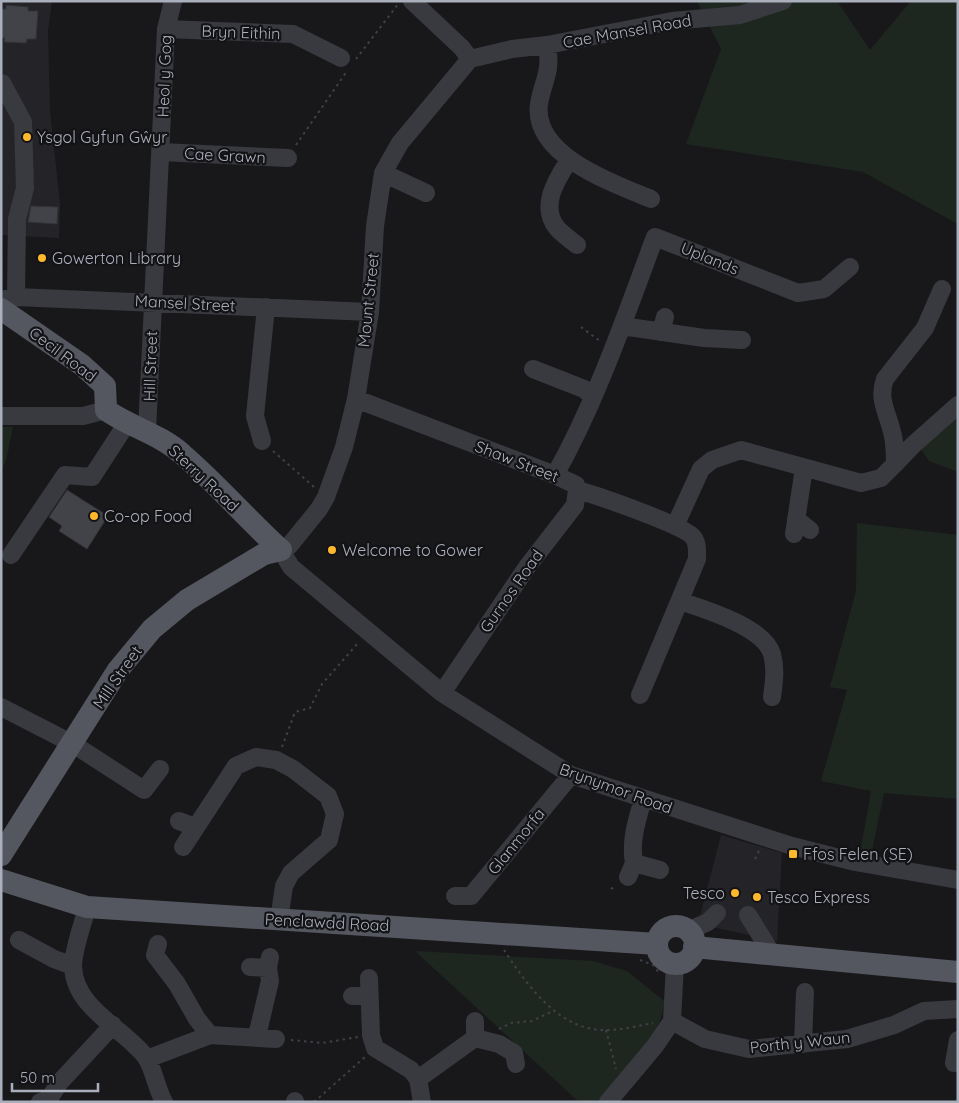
<svg xmlns="http://www.w3.org/2000/svg" width="959" height="1103" viewBox="0 0 959 1103" font-family="Quicksand,sans-serif">
<style>
.built{fill:#242428}
.green{fill:#1e271f}
.building{fill:#424348;stroke:#323237}
.lines{fill:none;stroke-linecap:round;stroke-linejoin:round}
.path{stroke:#3f4148;stroke-width:2;stroke-dasharray:2.5 4;stroke-linecap:butt}
.minor{stroke:#393a40;stroke-width:18}
.major{stroke:#555760;stroke-width:22}
.poi-dot{fill:#ffb82d;stroke:#131316;stroke-width:2}
.labels{text-anchor:middle;stroke-width:4.5;stroke-linejoin:round;paint-order:stroke}
.street-label{font-size:16px;fill:#aaafbc;stroke:#131316}
.poi-label{font-size:16px;fill:#aaafbc;stroke:#131316;text-anchor:start}
</style>
<rect width="100%" height="100%" fill="#18181b"/>
<path class="built" d="M1,1H52L48,31L50,111L60,204L59,238L1,235Z
M721,835L782,853L777,941L698,924Z"/>
<path class="green" d="M697,1H837L870,50L911,1H958V224L863,172L686,144L721,49Z
M957,417L958,418V472L929,461L921,449Z
M1,427H13L6,461L1,470Z
M857,523L958,535V799L884,793L871,856L860,853L871,791L821,781L847,690L830,687L856,591Z
M415,951L593,961L627,971L664,1001C662,1041 623,1073 598,1102H579Z"/>
<path class="building" d="M6,5L28,7V11H38L36,39H27L26,43L4,42L5,38H1V9H6Z
M31,206L58,207L57,224L28,222Z
M67,490L108,516L87,549L59,531L62,526L49,517Z"/>
<g class="lines">
<path class="path" d="M356,59L399,3
M296,145L347,71
M581,327L600,341
M273,451L314,487
M282,747L295,712L310,708L322,684L359,642
M755,859L759,851
M611,889L616,886
M504,950C527,985 559,1031 606,1030C622,1030 638,1026 653,1023
M640,960L653,965L660,974
M689,970L697,964
M499,1029L511,1023L532,1021L553,1011
M606,1030L616,1069
M291,1040L322,1043L358,1037
M314,1102L365,1057"/>
<path class="minor" d="M412,1L462,48L470,59
M166,29L293,34L341,58
M547,45C552,73 543,80 539,104C532,156 615,184 651,199
M470,59L400,143L383,173L375,226L370,312L356,399L344,447L326,497L319,509L289,546L281,550L291,567L442,693L571,775L792,846L855,862L958,880
M470,59L512,49L547,45L672,21L740,15L783,1
M2,83L23,122L25,188L17,219L16,297
M161,152L288,158
M569,160C557,179 539,206 557,228C562,234 571,240 577,245
M383,173L426,193
M1,300L16,297L370,312
M622,326L704,338L742,340
M661,332L665,317
M533,369L584,389L592,396
M356,399L555,475L576,485L577,490C596,495 683,525 693,537C698,543 697,552 697,559L640,695
M1,416H83L106,410
M147,431L166,29L173,1
M262,441L255,416L266,307
M895,464L913,445L958,405
M555,475C597,400 625,317 655,237L798,293L824,289L850,267
M796,519L810,530
M675,526L701,469L712,460L741,450L861,483L881,478L895,464C895,452 895,440 891,428C886,410 878,397 885,379L925,328L942,289
M794,534L804,468
M11,555L65,475L92,477L127,423
M680,601C704,609 764,627 772,654C776,669 774,682 772,697
M442,693L527,567L575,505L577,490
M1,707L73,744L144,790L160,769
M643,799C637,820 630,841 634,863L660,870
M179,821L195,827
M183,847L236,766L256,757L276,760L293,769L328,796L335,814L329,840L291,873L284,886L279,920
M628,877L634,863
M455,896H471L571,775
M87,907C83,924 73,950 73,966C74,1008 122,1027 145,1056C154,1068 156,1088 164,1102
M748,915L772,954
M688,931L708,922L717,913
M19,940L54,959L73,966
M158,944L155,955L177,984L197,1019L210,1035
M250,967L268,968
M369,978L371,1035L375,1048L411,1070L418,1079L422,1102
M352,996H369
M475,1021V1038
M672,1021L705,1039L749,1049L847,1039L894,1025L924,1011L958,1009
M257,1036L270,981L268,968L270,957
M803,1044L805,992
M147,1059L210,1035L276,1039
M954,1063L958,1040
M418,1079L475,1038L499,1044L514,1053L516,1064
M295,1101V1102
M40,1102L49,1099L60,1082L113,1025
M608,1102L655,1046L672,1021L675,964"/>
<path class="major" d="M1,309L82,365L105,386L106,410C130,427 160,434 182,454C217,484 247,519 281,550
M1,855L118,670L152,629L187,600L264,554L281,550
M1,880L87,907L657,944
M657 945a19 19 0 1 1 38 0a19 19 0 1 1-38 0Z
M694,947L958,972"/>
</g>
<g class="poi-dot">
<circle cx="27" cy="137" r="5"/>
<circle cx="42" cy="258" r="5"/>
<circle cx="94" cy="516" r="5"/>
<circle cx="332" cy="550" r="5"/>
<rect x="788" y="849" width="10" height="10" rx="2.5"/>
<circle cx="735" cy="893" r="5"/>
<circle cx="757" cy="897" r="5"/>
</g>
<g class="labels">
<g class="street-label">
<text transform="translate(627 31) rotate(-10)" y="6">Cae Mansel Road</text>
<text transform="translate(241 32) rotate(2)" y="6">Bryn Eithin</text>
<text transform="translate(164 76) rotate(-88)" y="6">Heol y Gog</text>
<text transform="translate(225 155) rotate(3)" y="6">Cae Grawn</text>
<text transform="translate(710 258) rotate(22)" y="6">Uplands</text>
<text transform="translate(368 300) rotate(-84)" y="6">Mount Street</text>
<text transform="translate(185 303) rotate(3)" y="6">Mansel Street</text>
<text transform="translate(63 354) rotate(37)" y="6">Cecil Road</text>
<text transform="translate(150 366) rotate(-88)" y="6">Hill Street</text>
<text transform="translate(517 461) rotate(21)" y="6">Shaw Street</text>
<text transform="translate(204 478) rotate(43)" y="6">Sterry Road</text>
<text transform="translate(511 591) rotate(-55)" y="6">Gurnos Road</text>
<text transform="translate(117 677) rotate(-55)" y="6">Mill Street</text>
<text transform="translate(616 788) rotate(20)" y="6">Brynymor Road</text>
<text transform="translate(516 841) rotate(-51)" y="6">Glanmorfa</text>
<text transform="translate(327 922) rotate(3)" y="6">Penclawdd Road</text>
<text transform="translate(800 1042) rotate(-6)" y="6">Porth y Waun</text>
</g>
<g class="poi-label">
<text x="37" y="143">Ysgol Gyfun Gŵyr</text>
<text x="52" y="264">Gowerton Library</text>
<text x="104" y="522">Co-op Food</text>
<text x="342" y="556">Welcome to Gower</text>
<text x="803" y="860">Ffos Felen (SE)</text>
<text x="725" y="899" text-anchor="end">Tesco</text>
<text x="767" y="903">Tesco Express</text>
</g>
</g>
<rect width="959" height="1103" fill="none" stroke="#aaafbc" stroke-width="5"/>
<path d="M12 1083v8h86v-8" fill="none" stroke="#aaafbc" stroke-width="2.5"/>
<text x="20" y="1083" font-size="15" fill="#aaafbc" stroke="#131316" stroke-width="4" paint-order="stroke">50 m</text>
</svg>
